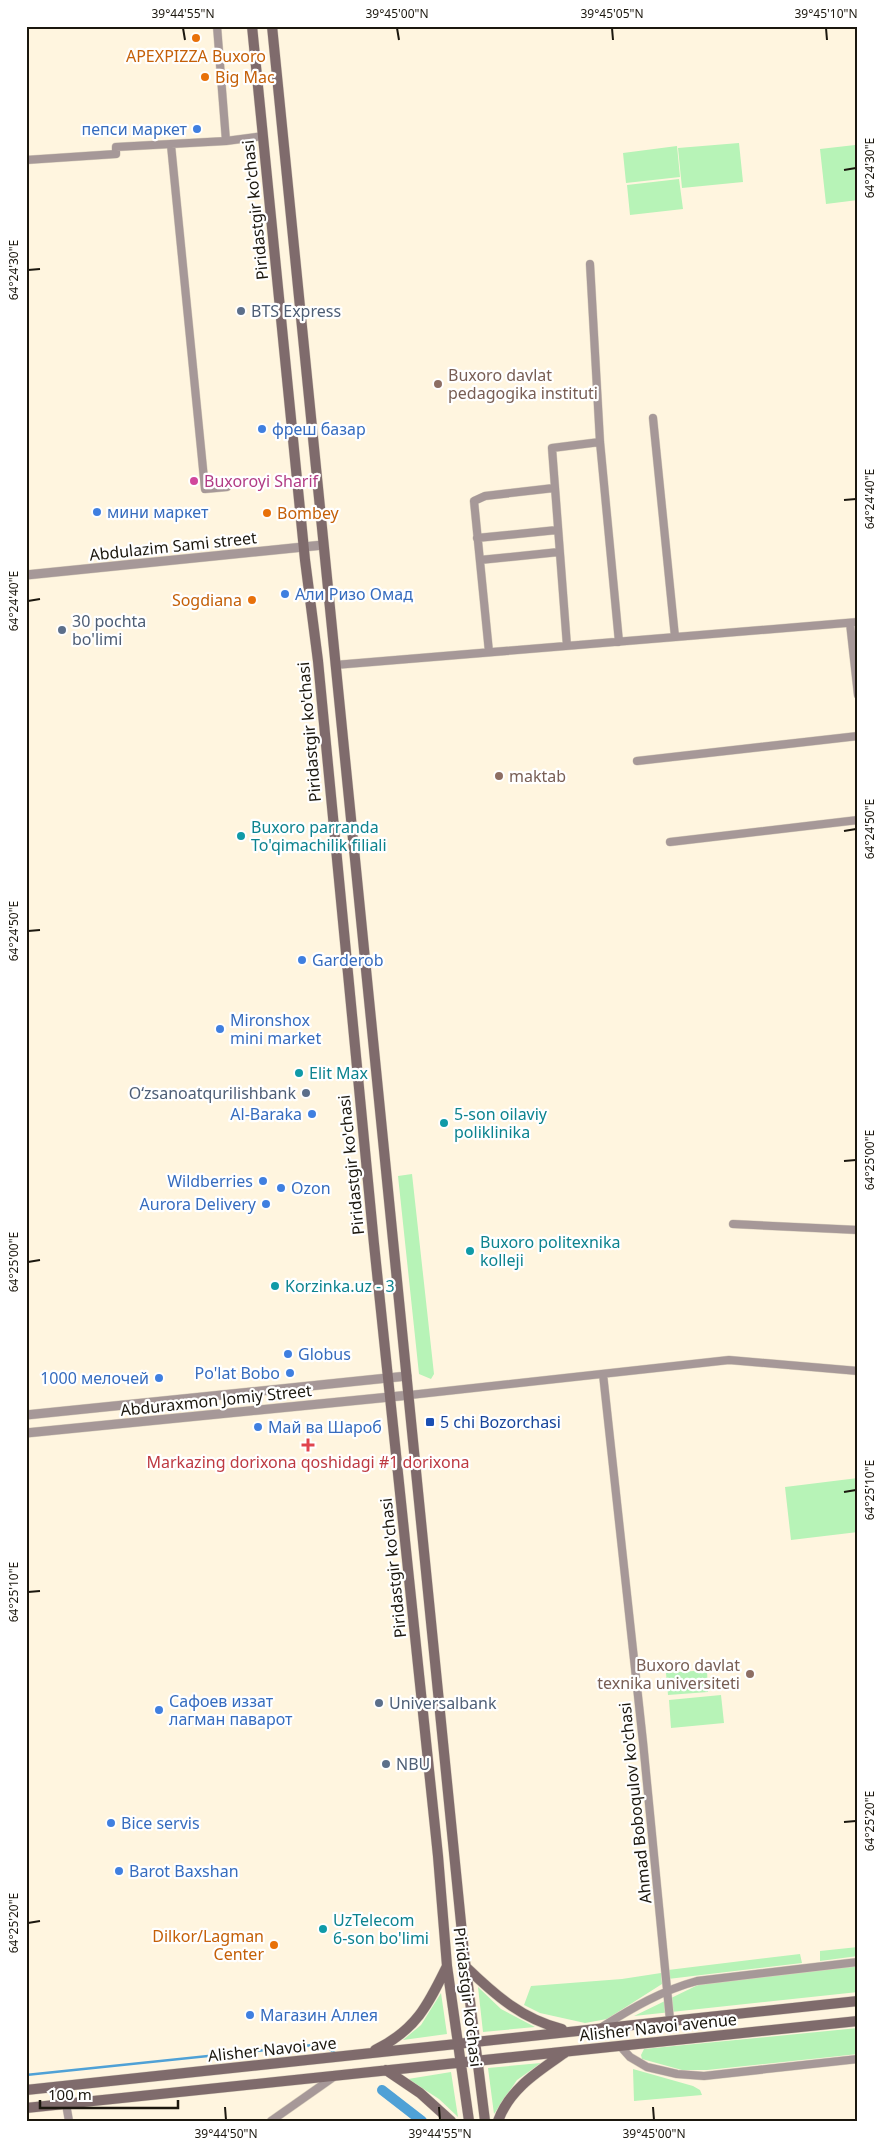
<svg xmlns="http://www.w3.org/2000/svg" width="884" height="2147" viewBox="0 0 884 2147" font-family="'Noto Sans',sans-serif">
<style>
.green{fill:#b7f3b7}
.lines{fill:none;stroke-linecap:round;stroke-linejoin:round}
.stream{stroke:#4fa1d6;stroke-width:2.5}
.canal{stroke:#4fa1d6;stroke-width:10}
.minor-casing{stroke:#dbd1be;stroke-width:9}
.tertiary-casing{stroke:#dbd1be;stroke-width:10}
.secondary-casing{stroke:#dbd1be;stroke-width:11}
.minor{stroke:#a69898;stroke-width:8}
.tertiary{stroke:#a69898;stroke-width:9}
.secondary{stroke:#7f6b6c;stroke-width:10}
.ticks{fill:none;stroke:#1b170e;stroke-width:2}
.food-dot{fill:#e8710a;stroke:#fff;stroke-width:2}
.shop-dot{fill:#3f7fe0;stroke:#fff;stroke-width:2}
.service-dot{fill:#5c6f8a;stroke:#fff;stroke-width:2}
.education-dot{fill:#8d6e63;stroke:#fff;stroke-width:2}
.hotel-dot{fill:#d1479c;stroke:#fff;stroke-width:2}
.culture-dot{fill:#0f9aa8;stroke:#fff;stroke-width:2}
.transit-dot{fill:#1a4fb4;stroke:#fff;stroke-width:2}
.health-dot{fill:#e0444e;stroke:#fff;stroke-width:2}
.labels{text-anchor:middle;stroke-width:4.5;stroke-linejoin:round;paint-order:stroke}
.food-label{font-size:16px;fill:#c56008;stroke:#fff;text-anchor:start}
.shop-label{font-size:16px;fill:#366cbe;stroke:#fff;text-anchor:start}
.street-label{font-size:16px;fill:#1b170e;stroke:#fff}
.service-label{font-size:16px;fill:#4e5e75;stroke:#fff;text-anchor:start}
.education-label{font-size:16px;fill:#785e54;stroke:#fff;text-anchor:start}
.hotel-label{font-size:16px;fill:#b23c85;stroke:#fff;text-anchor:start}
.culture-label{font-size:16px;fill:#0d838f;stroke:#fff;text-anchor:start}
.transit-label{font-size:16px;fill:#164399;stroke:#fff;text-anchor:start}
.health-label{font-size:16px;fill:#be3a42;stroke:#fff}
.neatline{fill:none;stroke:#1b170e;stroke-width:2}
.ticks-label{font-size:12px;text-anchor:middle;fill:#1b170e}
</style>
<rect width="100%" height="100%" fill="#fff5df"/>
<path class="green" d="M739,143L743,182L682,188L678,148Z
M855,145L858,200L826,204L820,149Z
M677,146L680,177L626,183L623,153Z
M679,179L683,209L630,215L627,185Z
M412,1174L434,1374L431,1379L419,1374L398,1176Z
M858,1478V1532L791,1540L785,1487Z
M707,1670L708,1692L668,1695L666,1673Z
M721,1695L724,1723L671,1728L669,1700Z
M858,1947V1956L820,1961V1951Z
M800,1954L802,1963L668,1979V1970Z
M858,1966V1992L634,2016L702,1983Z
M661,1973L662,1984L607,2019L585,2023L540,2013L524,2005L531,1986L622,1979Z
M478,1987L501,2009L535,2027L483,2032Z
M441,1993L447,2034L403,2040L421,2025Z
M858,2028V2054L707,2070H682L642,2059L641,2055L644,2049Z
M541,2063L517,2080L494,2114L488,2068Z
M633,2069L693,2086L700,2090L702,2095L634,2101Z
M451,2072L458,2117L439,2099L408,2079Z"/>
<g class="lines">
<path class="stream" d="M26,2075L323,2044L335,2053"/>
<path class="canal" d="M382,2090L422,2121"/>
<defs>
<path id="minor" d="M226,141L263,136
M171,145L205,489L227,487
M26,160L116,154V147L226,141L217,26
M590,264L600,442L619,642
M653,418L675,637
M477,538L557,530
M480,560L559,552
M850,623L858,695
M567,646L552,448L600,442
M489,652L474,501L485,496L554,488
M335,665L858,622
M637,761L858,736
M670,842L858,820
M733,1224L858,1230
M603,1374L643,1742L670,2020
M410,1395L729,1360L858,1371
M602,2027C632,2008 663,1990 697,1981L858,1962
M621,2047L630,2057L647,2067L677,2074L704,2076L858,2059
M66,2104L69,2121
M271,2121L335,2076"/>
<path id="tertiary" d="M26,575L323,545
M26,1415L407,1376
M26,1433L410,1395"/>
<path id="secondary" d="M252,26L305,560L318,661L374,1244L438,1856L447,1966L469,2121
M272,26L464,1953L485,2121
M466,1967C495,1995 522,2019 562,2029
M375,2050C416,2030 428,2005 447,1966
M386,2070L420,2093L451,2121
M26,2090L858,2001
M26,2108L858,2021
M498,2121C510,2088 539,2071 566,2052"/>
</defs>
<use href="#minor" class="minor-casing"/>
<use href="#tertiary" class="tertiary-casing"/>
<use href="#secondary" class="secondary-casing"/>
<use href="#minor" class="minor"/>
<use href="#tertiary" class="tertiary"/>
<use href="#secondary" class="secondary"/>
</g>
<path class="ticks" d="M183,28L185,40M397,28L399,40M612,28L613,40M826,28L827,40M844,170L856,168M28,270L40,269M844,500L856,499M28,601L40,599M844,831L856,829M28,931L40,930M844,1161L856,1160M28,1262L40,1260M844,1492L856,1490M28,1592L40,1591M844,1822L856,1821M28,1923L40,1921M225,2107L226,2120M439,2107L440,2120M653,2107L654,2120"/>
<g class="food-dot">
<circle cx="196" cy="38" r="5"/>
<circle cx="205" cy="77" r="5"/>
<circle cx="267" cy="513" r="5"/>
<circle cx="252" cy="600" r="5"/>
<circle cx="274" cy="1945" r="5"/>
</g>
<g class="shop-dot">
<circle cx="197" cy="129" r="5"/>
<circle cx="262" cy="429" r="5"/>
<circle cx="97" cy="512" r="5"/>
<circle cx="285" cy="594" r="5"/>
<circle cx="302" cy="960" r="5"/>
<circle cx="220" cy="1029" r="5"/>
<circle cx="312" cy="1114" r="5"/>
<circle cx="263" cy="1181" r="5"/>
<circle cx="281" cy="1188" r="5"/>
<circle cx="266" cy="1204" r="5"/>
<circle cx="288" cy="1354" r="5"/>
<circle cx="290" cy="1373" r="5"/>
<circle cx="159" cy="1378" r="5"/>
<circle cx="258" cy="1427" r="5"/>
<circle cx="159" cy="1710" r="5"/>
<circle cx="111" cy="1823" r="5"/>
<circle cx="119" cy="1871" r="5"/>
<circle cx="250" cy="2015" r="5"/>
</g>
<g class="service-dot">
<circle cx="241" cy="311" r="5"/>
<circle cx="62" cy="630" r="5"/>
<circle cx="306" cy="1093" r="5"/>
<circle cx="379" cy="1703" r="5"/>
<circle cx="386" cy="1764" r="5"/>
</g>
<g class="education-dot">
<circle cx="438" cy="384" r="5"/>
<circle cx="499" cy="776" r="5"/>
<circle cx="750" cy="1674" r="5"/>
</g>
<circle class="hotel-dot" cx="194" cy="481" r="5"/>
<g class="culture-dot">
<circle cx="241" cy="836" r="5"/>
<circle cx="299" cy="1073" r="5"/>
<circle cx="444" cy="1123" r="5"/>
<circle cx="470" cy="1251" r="5"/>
<circle cx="275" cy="1286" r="5"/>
<circle cx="323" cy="1929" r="5"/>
</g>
<rect class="transit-dot" x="425" y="1417" width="10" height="10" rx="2.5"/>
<path class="health-dot" d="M305.5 1437.5h5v5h5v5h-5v5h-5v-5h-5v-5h5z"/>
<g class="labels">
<g class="food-label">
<text x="196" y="62" text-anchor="middle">APEXPIZZA Buxoro</text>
<text x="215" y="83">Big Mac</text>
<text x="277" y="519">Bombey</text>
<text x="242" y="606" text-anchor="end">Sogdiana</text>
<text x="264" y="1942" text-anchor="end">Dilkor/Lagman<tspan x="264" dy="18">Center</tspan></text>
</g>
<g class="shop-label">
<text x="187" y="135" text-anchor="end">пепси маркет</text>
<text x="272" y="435">фреш базар</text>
<text x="107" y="518">мини маркет</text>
<text x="295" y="600">Али Ризо Омад</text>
<text x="312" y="966">Garderob</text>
<text x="230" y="1026">Mironshox<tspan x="230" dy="18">mini market</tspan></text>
<text x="302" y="1120" text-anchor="end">Al-Baraka</text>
<text x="253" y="1187" text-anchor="end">Wildberries</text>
<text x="291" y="1194">Ozon</text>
<text x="256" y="1210" text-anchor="end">Aurora Delivery</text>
<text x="298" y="1360">Globus</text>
<text x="280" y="1379" text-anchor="end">Po'lat Bobo</text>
<text x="149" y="1384" text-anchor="end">1000 мелочей</text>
<text x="268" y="1433">Май ва Шароб</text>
<text x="169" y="1707">Сафоев иззат<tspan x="169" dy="18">лагман паварот</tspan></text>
<text x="121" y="1829">Bice servis</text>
<text x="129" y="1877">Barot Baxshan</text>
<text x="260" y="2021">Магазин Аллея</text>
</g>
<g class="street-label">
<text transform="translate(255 210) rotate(-96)" y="6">Piridastgir ko'chasi</text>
<text transform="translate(173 546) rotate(-6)" y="6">Abdulazim Sami street</text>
<text transform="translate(309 732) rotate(-95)" y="6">Piridastgir ko'chasi</text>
<text transform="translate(351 1165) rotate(-96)" y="6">Piridastgir ko'chasi</text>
<text transform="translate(216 1400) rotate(-6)" y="6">Abduraxmon Jomiy Street</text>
<text transform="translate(393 1568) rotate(-96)" y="6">Piridastgir ko'chasi</text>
<text transform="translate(635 1803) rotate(-96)" y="6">Ahmad Boboqulov ko'chasi</text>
<text transform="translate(468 1997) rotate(83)" y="6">Piridastgir ko'chasi</text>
<text transform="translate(658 2027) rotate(-6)" y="6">Alisher Navoi avenue</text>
<text transform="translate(272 2049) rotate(-6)" y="6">Alisher Navoi ave</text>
</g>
<g class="service-label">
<text x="251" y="317">BTS Express</text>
<text x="72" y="627">30 pochta<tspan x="72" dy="18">bo'limi</tspan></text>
<text x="296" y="1099" text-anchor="end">Oʻzsanoatqurilishbank</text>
<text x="389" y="1709">Universalbank</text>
<text x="396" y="1770">NBU</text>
</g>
<g class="education-label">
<text x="448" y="381">Buxoro davlat<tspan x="448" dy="18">pedagogika instituti</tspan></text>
<text x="509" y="782">maktab</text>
<text x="740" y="1671" text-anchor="end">Buxoro davlat<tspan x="740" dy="18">texnika universiteti</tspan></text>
</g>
<g class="hotel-label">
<text x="204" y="487">Buxoroyi Sharif</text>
</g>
<g class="culture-label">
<text x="251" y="833">Buxoro parranda<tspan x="251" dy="18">To'qimachilik filiali</tspan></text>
<text x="309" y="1079">Elit Max</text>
<text x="454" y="1120">5-son oilaviy<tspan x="454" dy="18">poliklinika</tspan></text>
<text x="480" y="1248">Buxoro politexnika<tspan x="480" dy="18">kolleji</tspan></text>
<text x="285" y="1292">Korzinka.uz - 3</text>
<text x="333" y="1926">UzTelecom<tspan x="333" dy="18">6-son bo'limi</tspan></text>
</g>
<g class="transit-label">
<text x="440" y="1428">5 chi Bozorchasi</text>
</g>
<g class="health-label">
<text x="308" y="1468">Markazing dorixona qoshidagi #1 dorixona</text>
</g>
</g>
<rect width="884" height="2147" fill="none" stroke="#ffffff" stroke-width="55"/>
<path d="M40 2100v8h138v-8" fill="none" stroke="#1b170e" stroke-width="2.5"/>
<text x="48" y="2100" font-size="15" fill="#1b170e" stroke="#ffffff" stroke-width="4" paint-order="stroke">100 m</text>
<rect x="28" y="28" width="828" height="2092" class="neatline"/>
<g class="ticks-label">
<text x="183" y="18">39°44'55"N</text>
<text x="397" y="18">39°45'00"N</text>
<text x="612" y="18">39°45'05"N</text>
<text x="826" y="18">39°45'10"N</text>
<text transform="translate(870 168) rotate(-90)" y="4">64°24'30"E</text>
<text transform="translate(14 270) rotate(-90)" y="4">64°24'30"E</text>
<text transform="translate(870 499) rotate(-90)" y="4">64°24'40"E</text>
<text transform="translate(14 601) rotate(-90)" y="4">64°24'40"E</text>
<text transform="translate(870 829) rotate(-90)" y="4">64°24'50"E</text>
<text transform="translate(14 931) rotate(-90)" y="4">64°24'50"E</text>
<text transform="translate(870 1160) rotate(-90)" y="4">64°25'00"E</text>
<text transform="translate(14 1262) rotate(-90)" y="4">64°25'00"E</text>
<text transform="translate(870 1490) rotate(-90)" y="4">64°25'10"E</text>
<text transform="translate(14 1592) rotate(-90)" y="4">64°25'10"E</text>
<text transform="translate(870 1821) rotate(-90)" y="4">64°25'20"E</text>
<text transform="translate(14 1923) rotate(-90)" y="4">64°25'20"E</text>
<text x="226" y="2138">39°44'50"N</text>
<text x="440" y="2138">39°44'55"N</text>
<text x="654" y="2138">39°45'00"N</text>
</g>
</svg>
